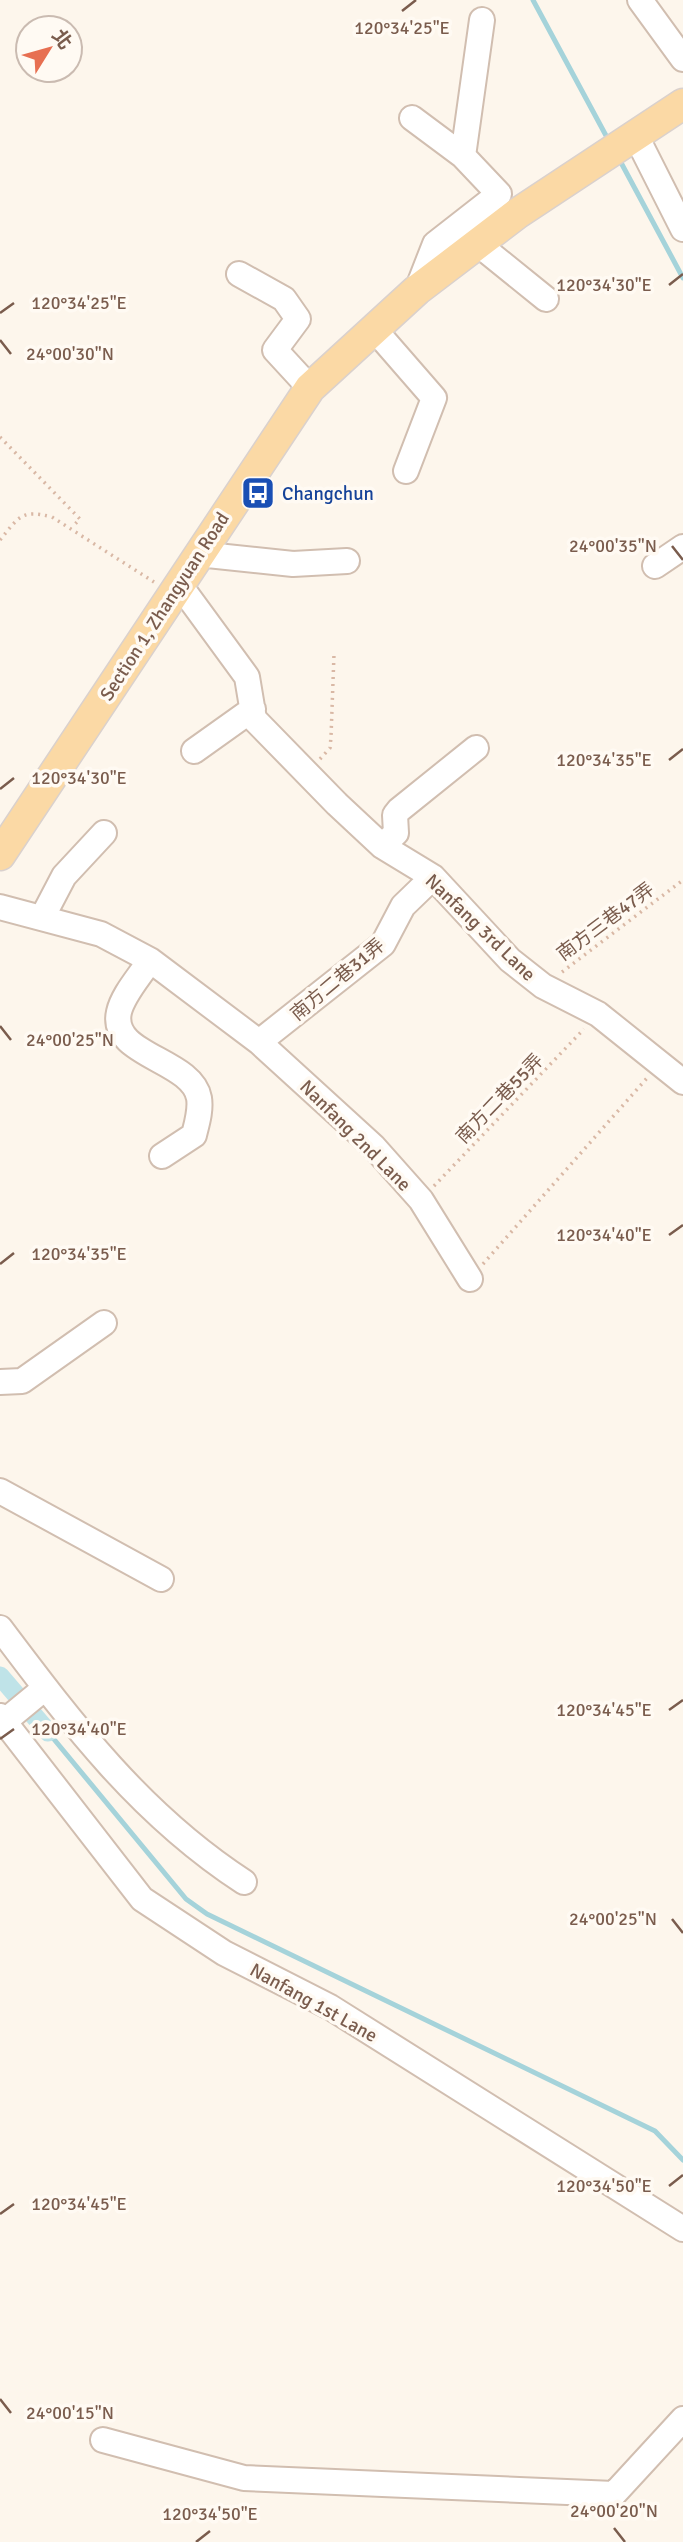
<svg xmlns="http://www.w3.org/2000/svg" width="683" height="2542" viewBox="0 0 683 2542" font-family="Signika,'Noto Sans TC',sans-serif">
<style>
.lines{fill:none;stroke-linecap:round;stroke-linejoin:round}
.stream{stroke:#a5d3da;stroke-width:5}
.canal{stroke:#bfe3e8;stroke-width:19}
.minor-casing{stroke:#d1beb0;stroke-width:28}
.major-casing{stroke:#dad1cd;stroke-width:33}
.path{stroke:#d9b8a5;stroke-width:3.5;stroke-dasharray:2 5;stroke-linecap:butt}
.minor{stroke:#fff;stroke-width:24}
.major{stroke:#fbd9a5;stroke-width:30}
.ticks{fill:none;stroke:#7a5c4d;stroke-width:2.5}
.labels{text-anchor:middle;stroke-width:7;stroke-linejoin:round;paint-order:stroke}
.transit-label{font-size:19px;fill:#164399;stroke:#fffaf3;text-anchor:start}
.street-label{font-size:19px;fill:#7a5c4d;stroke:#fffaf3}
.ticks-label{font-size:18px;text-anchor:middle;fill:#7a5c4d;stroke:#fffaf3;stroke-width:7;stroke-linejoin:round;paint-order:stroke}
</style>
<rect width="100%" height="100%" fill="#fdf6ec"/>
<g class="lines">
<path class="stream" d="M533,0L610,143
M618,157L683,278
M48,1732L186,1899L207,1914L655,2131L683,2160"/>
<path class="canal" d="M0,1676L48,1732"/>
<defs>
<path id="minor" d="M640,0L683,59
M412,118L463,156L499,194L435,244L417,290
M636,136L683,229
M463,156L482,20
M478,244L546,299
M239,274L284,299L298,319L275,350L310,388
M374,329L434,398L406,471
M198,554L293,564L347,561
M655,566L683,547
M179,584L247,677L254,719L337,804L382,846L433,877L510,960L543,986L598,1014L683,1082
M194,751L253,709
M382,846L396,833L395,815L399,810L476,748
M0,907L101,934L150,960L259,1042L373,1146L421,1200L470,1279
M42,918L64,876L104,833
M150,960C141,975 123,994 119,1012C109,1056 192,1059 199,1098C201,1110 197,1123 194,1135L162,1156
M259,1042L383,944L403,906L433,877
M0,1382L22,1381L104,1323
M0,1491L161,1579
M0,1628C73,1725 141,1815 244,1882
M0,1716L142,1899L224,1953L330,2007L683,2229
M5,1721L45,1688
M103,2440L244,2478L614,2494L683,2419"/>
<path id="major" d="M0,855L310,388L417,290L518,213L683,104"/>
</defs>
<use href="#minor" class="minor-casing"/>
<use href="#major" class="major-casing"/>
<path class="path" d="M0,437L80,519L72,527
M0,540C19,517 21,509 52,517L154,582
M320,759L330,748L331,737L334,654
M562,972L683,880
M434,1186L584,1029
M483,1264L647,1078"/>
<use href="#minor" class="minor"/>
<use href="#major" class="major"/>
</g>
<path class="ticks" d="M402,11L416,0M669,285L683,274M0,313L14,303M0,340L11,354M672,546L683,560M669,760L683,749M0,789L14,778M0,1026L11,1040M669,1235L683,1225M0,1264L14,1253M669,1710L683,1700M0,1739L14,1729M672,1919L683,1933M669,2186L683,2175M0,2214L14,2204M0,2399L11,2413M614,2528L625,2542M196,2542L210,2531"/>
<defs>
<symbol id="bus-square" viewBox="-11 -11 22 22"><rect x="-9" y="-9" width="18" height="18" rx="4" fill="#1a4fb4" stroke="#fffaf3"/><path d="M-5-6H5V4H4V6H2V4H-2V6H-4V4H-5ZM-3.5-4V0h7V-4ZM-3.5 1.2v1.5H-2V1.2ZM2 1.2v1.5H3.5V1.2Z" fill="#fff"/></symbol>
</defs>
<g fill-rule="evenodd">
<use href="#bus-square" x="239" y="474" width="38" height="38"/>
</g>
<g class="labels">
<g class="transit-label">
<text x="282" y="500">Changchun</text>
</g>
<g class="street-label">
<text transform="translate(164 606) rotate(-57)" y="7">Section 1, Zhangyuan Road</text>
<text transform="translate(605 921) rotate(-37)" y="7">南方三巷47弄</text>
<text transform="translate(481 927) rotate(44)" y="7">Nanfang 3rd Lane</text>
<text transform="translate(337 979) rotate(-40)" y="7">南方二巷31弄</text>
<text transform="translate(499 1098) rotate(-46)" y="7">南方二巷55弄</text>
<text transform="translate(356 1135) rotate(45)" y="7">Nanfang 2nd Lane</text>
<text transform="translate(314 2002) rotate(29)" y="7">Nanfang 1st Lane</text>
</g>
</g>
<g class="ticks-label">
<text x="402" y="34">120°34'25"E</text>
<text x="604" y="291">120°34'30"E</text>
<text x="79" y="309">120°34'25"E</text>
<text x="70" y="360">24°00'30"N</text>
<text x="613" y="552">24°00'35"N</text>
<text x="604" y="766">120°34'35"E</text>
<text x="79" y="784">120°34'30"E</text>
<text x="70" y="1046">24°00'25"N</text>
<text x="604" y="1241">120°34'40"E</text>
<text x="79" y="1260">120°34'35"E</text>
<text x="604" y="1716">120°34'45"E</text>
<text x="79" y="1735">120°34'40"E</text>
<text x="613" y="1925">24°00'25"N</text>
<text x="604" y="2192">120°34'50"E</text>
<text x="79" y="2210">120°34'45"E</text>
<text x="70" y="2419">24°00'15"N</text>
<text x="614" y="2517">24°00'20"N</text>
<text x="210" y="2520">120°34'50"E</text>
</g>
<g transform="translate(49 49) rotate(53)"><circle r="33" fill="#fffaf3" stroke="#cabbb1" stroke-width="2"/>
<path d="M0-5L12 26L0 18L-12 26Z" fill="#e76f51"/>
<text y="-10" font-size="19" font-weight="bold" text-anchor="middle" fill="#7a5c4d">北</text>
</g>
</svg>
